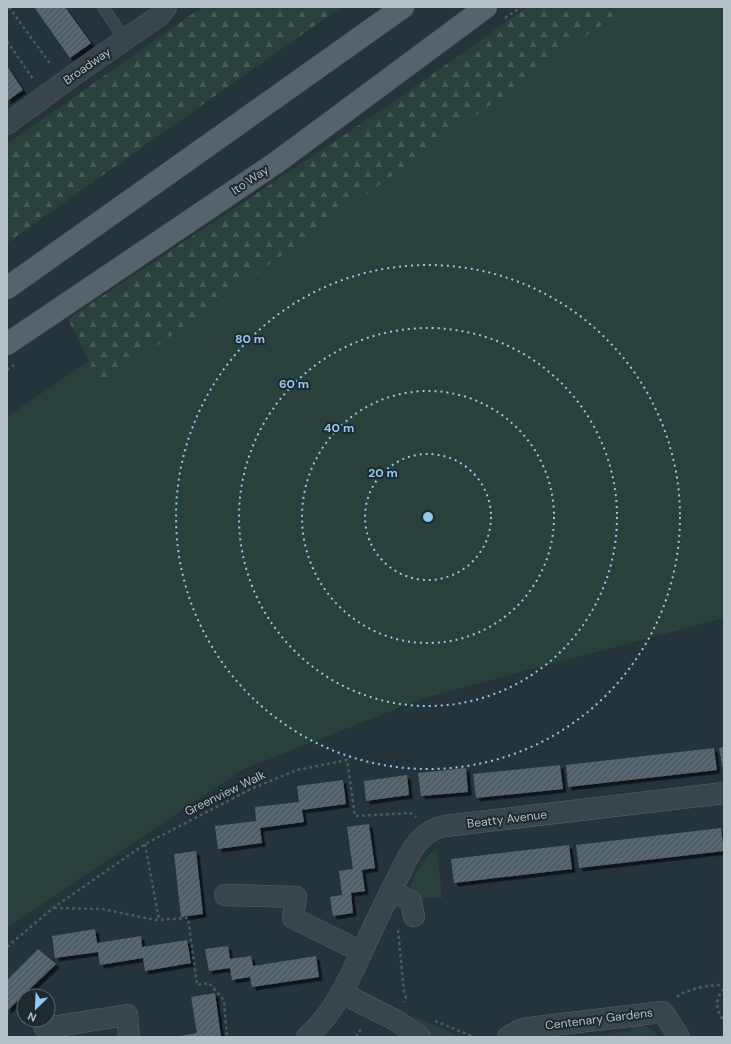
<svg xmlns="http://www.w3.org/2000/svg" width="731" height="1044" viewBox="0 0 731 1044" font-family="'DM Sans',sans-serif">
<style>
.green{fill:#2a403c}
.forest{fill:url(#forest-firs)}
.building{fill:url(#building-hatch);filter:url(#shadow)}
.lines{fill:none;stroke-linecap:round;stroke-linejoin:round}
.service-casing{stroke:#576269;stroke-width:12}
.minor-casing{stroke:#576269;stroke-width:22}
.primary-casing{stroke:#455057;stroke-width:23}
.path{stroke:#495d5b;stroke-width:2.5;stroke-dasharray:3 3;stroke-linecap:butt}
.service{stroke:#39444b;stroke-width:11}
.minor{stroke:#39444b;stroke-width:21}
.primary{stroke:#57636b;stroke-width:22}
.ring{fill:none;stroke:#92c8ee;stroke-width:2;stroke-dasharray:2 4}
.labels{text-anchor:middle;stroke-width:4;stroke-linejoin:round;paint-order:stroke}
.street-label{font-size:12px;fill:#b5bfc6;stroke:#1e2930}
.centre{fill:#92c8ee;stroke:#1e2930;stroke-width:2}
.ring-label{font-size:12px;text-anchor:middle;font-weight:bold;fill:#92c8ee;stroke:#1e2930;stroke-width:4;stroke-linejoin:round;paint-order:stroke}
</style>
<defs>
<pattern id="forest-firs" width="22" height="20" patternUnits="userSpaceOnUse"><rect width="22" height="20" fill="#2a403c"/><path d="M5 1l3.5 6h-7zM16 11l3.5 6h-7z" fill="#475a57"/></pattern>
<pattern id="building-hatch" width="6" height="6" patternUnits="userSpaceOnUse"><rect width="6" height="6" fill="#516068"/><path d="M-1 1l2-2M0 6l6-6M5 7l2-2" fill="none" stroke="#68757c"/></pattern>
<filter id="shadow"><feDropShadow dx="3.5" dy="3.5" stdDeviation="0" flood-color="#0009"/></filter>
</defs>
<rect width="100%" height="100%" fill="#25333b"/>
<path class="green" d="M602,7H724V618L424,698L242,770L7,928V417Z
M437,848L442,898H422L410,887C416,873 423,857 437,848Z
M416,1017L462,1037H435L412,1020Z
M631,1024C643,1024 650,1026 658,1037H578L631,1031Z"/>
<path class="forest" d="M202,7H341L7,243V144Z
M527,7H626L101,386L68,319L386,107Z"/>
<path class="building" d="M34,7H65L91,43L70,58Z
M7,66L23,90L7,101Z
M724,747V770H723L719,748Z
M714,748L717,770L568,787L566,765Z
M560,765L563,789L476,798L473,774Z
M466,768L468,792L421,796L418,773Z
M407,775L409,795L366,801L364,781Z
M343,780L346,804L302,810L304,822L260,828L262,843L218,849L215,826L256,821L255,807L299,802L297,786Z
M369,824L375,868L362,870L365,891L351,893L353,913L333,916L330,897L342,895L339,871L353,869L347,827Z
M721,828L724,851L579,868L576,845Z
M569,845L572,869L454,883L451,859Z
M196,851L203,914L181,917L174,854Z
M95,929L97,943L141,936L142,947L187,940L191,963L145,971L143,958L100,965L98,952L55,958L52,936Z
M228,946L230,959L251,956L253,966L316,956L319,977L252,987L250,977L232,980L230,968L209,971L205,949Z
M38,949L56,964L7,1011V980Z
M215,993L221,1037H175L197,1033L191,997Z"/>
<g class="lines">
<defs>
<path id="service" d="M103,7L125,40"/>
<path id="minor" d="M7,124L78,72L159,16L166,7
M391,891L411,901L414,916
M225,895L296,897L293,918L362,952
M342,993L395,1020L420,1037
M45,1028L127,1015L129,1037
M307,1037C332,1015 345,987 359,958C371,932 383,906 396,881C402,870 407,856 415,846C422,836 433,828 445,826L724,793
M508,1037L520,1030L529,1028L662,1012L665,1015L679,1037"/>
<path id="primary" d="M7,288L403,7
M7,344L277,162L486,7"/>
</defs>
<use href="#service" class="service-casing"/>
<use href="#minor" class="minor-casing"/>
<use href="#primary" class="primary-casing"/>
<path class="path" d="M9,7L51,65
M505,18L521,7
M7,41L33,79
M7,370L14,365
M145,844L159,920
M54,908L102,909L155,920L188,918L197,985L209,983L224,1000L227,1037
M398,930L404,992L406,998L404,1002
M7,947L53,908L145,844L251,789L297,770L347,760L355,816L410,813L416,817
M724,989C714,999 716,1011 724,1021
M677,997C685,989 713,984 724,985
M435,1021L474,1037
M356,1037L362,1027"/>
<use href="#service" class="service"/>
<use href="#minor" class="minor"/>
<use href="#primary" class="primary"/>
</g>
<g class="ring">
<circle cx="428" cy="517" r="63"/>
<circle cx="428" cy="517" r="126"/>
<circle cx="428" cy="517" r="189"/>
<circle cx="428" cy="517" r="252"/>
</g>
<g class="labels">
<g class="street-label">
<text transform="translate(87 66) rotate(-35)" y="4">Broadway</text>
<text transform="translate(250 180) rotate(-34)" y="4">Ito Way</text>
<text transform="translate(225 793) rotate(-26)" y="4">Greenview Walk</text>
<text transform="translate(507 819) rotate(-7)" y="4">Beatty Avenue</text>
<text transform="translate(599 1019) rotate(-7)" y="4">Centenary Gardens</text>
</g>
</g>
<circle cx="428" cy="517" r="6" class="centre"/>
<g class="ring-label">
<text x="250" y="343">80 m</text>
<text x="294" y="388">60 m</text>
<text x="339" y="432">40 m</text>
<text x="383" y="477">20 m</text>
</g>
<rect width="731" height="1044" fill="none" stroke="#b5bfc6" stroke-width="16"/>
<g transform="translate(36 1008) rotate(204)"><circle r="19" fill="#1e2930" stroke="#5a656c"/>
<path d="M0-3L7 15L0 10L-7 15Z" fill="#92c8ee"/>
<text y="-6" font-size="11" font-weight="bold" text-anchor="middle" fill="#b5bfc6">N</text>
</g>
</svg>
